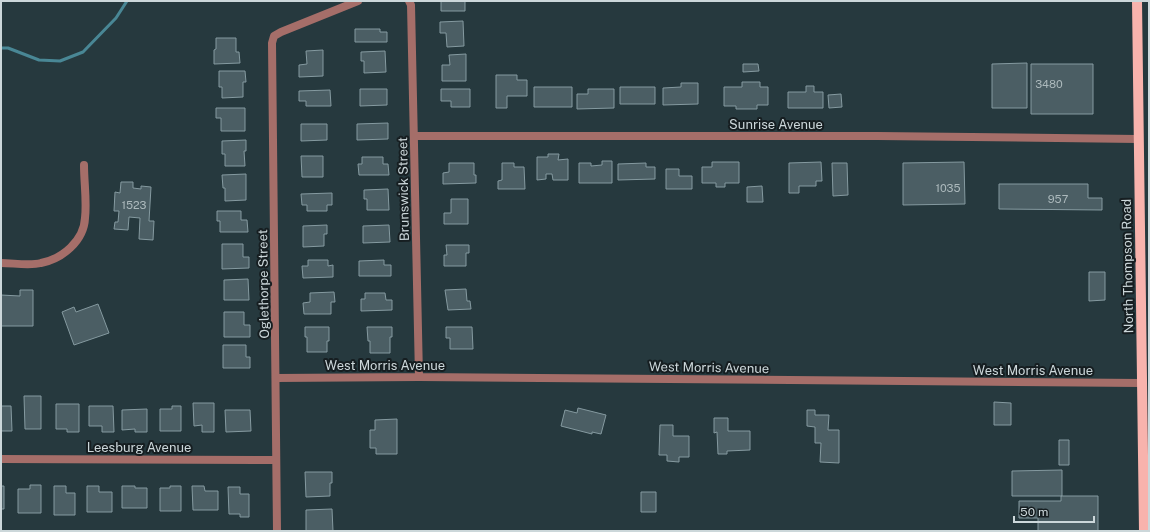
<svg xmlns="http://www.w3.org/2000/svg" width="1150" height="532" viewBox="0 0 1150 532" font-family="'Public Sans',sans-serif">
<style>
.lines{fill:none;stroke-linecap:round;stroke-linejoin:round}
.stream{stroke:#498795;stroke-width:3}
.building{fill:#4b5e64;stroke:#859aa0}
.street{stroke:#a56e69;stroke-width:8}
.primary{stroke:#f8b3ad;stroke-width:10}
.labels{text-anchor:middle;stroke-width:4;stroke-linejoin:round;paint-order:stroke}
.number-label{font-size:11px;fill:#acb9bc}
.street-label{font-size:13px;fill:#ccd7da;stroke:#161e21}
</style>
<rect width="100%" height="100%" fill="#26393e"/>
<g class="lines">
<path class="stream" d="M1,48H8L39,60L60,61L83,52L116,18L127,1"/>
</g>
<path class="building" d="M441,1H465V11H441Z
M463,21L464,46L447,47L446,33H440V22Z
M355,29H380V32H387V42H355Z
M216,38H236V52H239L240,63L214,64V50L216,49Z
M323,50V76L299,77V65L307,64L306,51Z
M385,51L386,72L364,73V61H361V52Z
M466,54V81H442V65H450L449,55Z
M1027,63V108H992V64Z
M743,64H758L759,71L743,72Z
M1031,64H1093V114H1031Z
M219,71H245L246,82H243V97L222,98V87H219Z
M496,75H517V80H527V96H507V108H496Z
M742,82H760V87H768V105H757V109H736V106H724V87H742Z
M681,83H698V104L663,105V88L681,87Z
M806,86H814V92H823V108H788V92H806Z
M534,87H572V107H534Z
M620,87H655V104H620Z
M360,89H387V105L360,106Z
M441,89H470V107H451V101H441Z
M588,89H614V108L577,109V94H588Z
M330,90L331,106H306V101H299V91Z
M841,94L842,107L829,108L828,95Z
M216,108H245V131H221V118H216Z
M388,123V139L357,140V124Z
M301,124H327V140L301,141Z
M246,140V151H244L245,166H225V154H222V141Z
M548,154H559L558,160L568,159V180H553L552,174H546V179L537,180V157H548Z
M301,156H323V177H302Z
M362,157H383V164H388L389,175H359L358,164H362Z
M602,161H612V183H579V163H591V166L602,165Z
M712,162H739V183H725V187H716V183H702V167H712Z
M821,162L822,181H816V186H799V193H789V163Z
M964,162L965,204L903,205V163Z
M449,163H474V175H476V183L443,184V173L449,172Z
M502,163H514V167H524L525,189H498V181L502,180Z
M646,163V167H655V179L618,180V164Z
M832,163H847L848,195L833,196Z
M666,169H679V176H692V189H666Z
M246,174V200L225,201V188H223L222,175Z
M121,182H133V188L141,189V186L151,187L149,221H154L153,240L139,239L140,218L129,217L128,230L114,229L115,222H118L119,211H114L115,192L120,193Z
M999,184H1088V198H1102V210L999,209Z
M762,186L763,202H747V187Z
M388,189L389,210H367V199H364V190Z
M332,193V205H327V211H307V205H302L301,194Z
M451,199H468V224H444V213H451Z
M217,211H241V220H247L248,232H220V221H217Z
M327,225V234H324V246L303,247V226Z
M389,225L390,242L363,243V226Z
M222,244H243V257H249V268L222,269Z
M446,245H469V253H466V266H444V255H447Z
M308,260H328V266L333,265V277L303,278L302,266H308Z
M384,260V265H391V276H359V261Z
M1089,272H1105V300L1089,301Z
M248,279L249,300H224V280Z
M466,289L467,301H470L471,309L448,310L445,290Z
M20,290H33V326H1V295L20,296Z
M334,292L335,302H331V314H304L303,303L310,302V293Z
M365,293H385L386,300H392V310L361,311V299H365Z
M98,304L109,333L74,345L62,312L74,307L76,312Z
M224,312H244V325H250V337H224Z
M305,327H329V341H327V352H307V337H305Z
M367,327H392V337H390V353H370V341H368Z
M446,327H472L473,349H450V338H446Z
M223,345H246V357H250V368H223Z
M24,396H41V429H25Z
M994,402L1011,403V425H994Z
M193,403H214V432H202V425L194,426Z
M56,404H79V432H67V429H56Z
M1,406H11L12,431H1Z
M89,406H113L114,432H102V426H89Z
M172,406H181V431H160V409H172Z
M578,408L606,415L601,434L592,432V434L561,426L565,410L577,413Z
M147,409V432H135V429L122,430V410Z
M225,410H250L251,431L226,432Z
M807,410H815V415H829L828,430H839V463L820,462L821,443H815V427L807,426Z
M714,418H728V431H750V450L727,451V454H718L717,432L714,433Z
M397,419V454H376V448H370V430H375V420Z
M660,425H673V436H689V457H679V462L667,461V455H659Z
M1059,440H1069V465H1059Z
M1062,470V496H1012V471Z
M305,472H332V483H330V496L306,497Z
M30,485H41V513H18V489H30Z
M1,486H4V509H1Z
M54,486H66V493H75V515H54Z
M87,486H99V492H112V512H87Z
M122,486H135V488H147V508H122Z
M170,486H181V511H160V488H170Z
M192,486H204L205,491H218V510H193Z
M228,487H240V494H249V517H240V514H229Z
M641,492H656V512H641Z
M1061,496H1098V531H1038V518H1019V501H1061Z
M332,509L333,531H306V510Z"/>
<g class="lines">
<path class="street" d="M409,1L411,5L419,377
M414,136H878L1138,139
M1,263C13,263 30,266 41,263C62,259 84,241 85,218C87,201 84,183 84,165
M276,378L419,377L1141,383
M1,459L276,460
M277,531L272,43L274,36L281,32L358,1"/>
<path class="primary" d="M1137,1L1144,531"/>
</g>
<g class="labels">
<g class="number-label">
<text x="1049" y="88">3480</text>
<text x="948" y="192">1035</text>
<text x="1058" y="203">957</text>
<text x="134" y="209">1523</text>
</g>
<g class="street-label">
<text x="776" y="129">Sunrise Avenue</text>
<text transform="translate(403 189) rotate(-91)" y="5">Brunswick Street</text>
<text transform="translate(1127 266) rotate(-91)" y="5">North Thompson Road</text>
<text transform="translate(263 284) rotate(-91)" y="5">Oglethorpe Street</text>
<text x="385" y="370">West Morris Avenue</text>
<text transform="translate(709 367) rotate(1)" y="5">West Morris Avenue</text>
<text x="1033" y="375">West Morris Avenue</text>
<text x="139" y="452">Leesburg Avenue</text>
</g>
</g>
<rect width="1150" height="532" fill="none" stroke="#ccd7da" stroke-width="4"/>
<path d="M1014 516v6h80v-6" fill="none" stroke="#ccd7da" stroke-width="2"/>
<text x="1020" y="516" font-size="12" fill="#ccd7da" stroke="#161e21" stroke-width="3" paint-order="stroke">50 m</text>
</svg>
